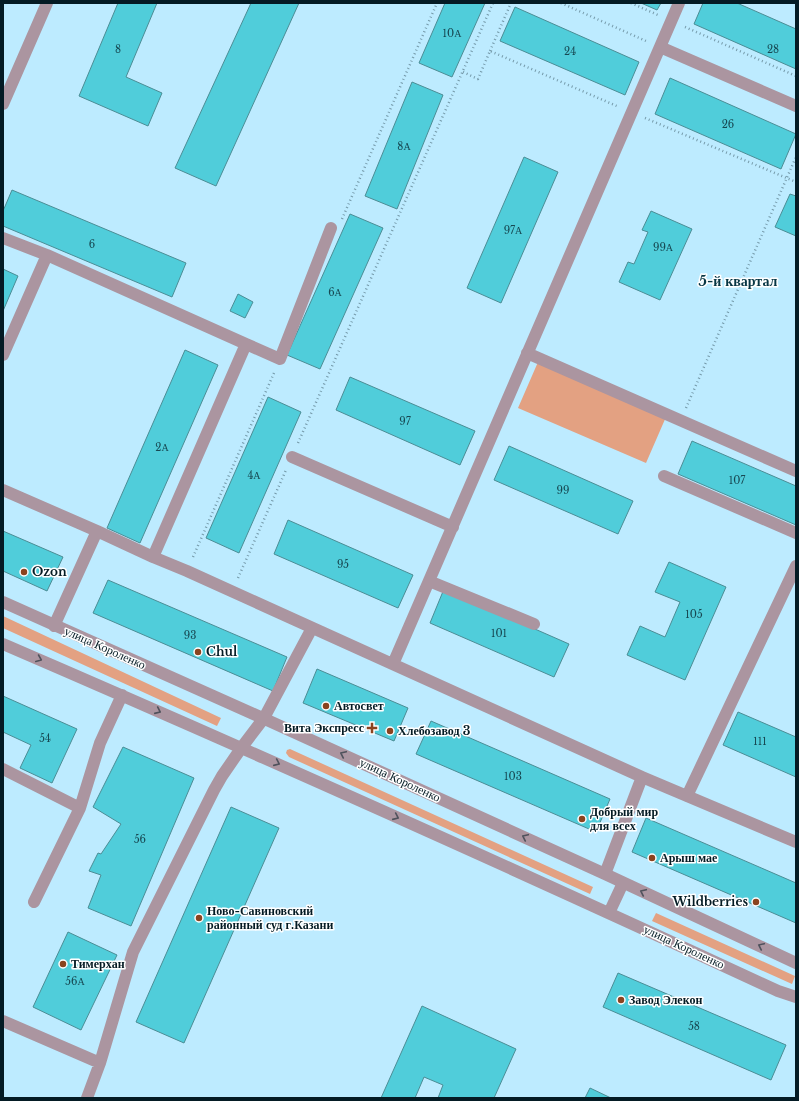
<svg xmlns="http://www.w3.org/2000/svg" width="799" height="1101" viewBox="0 0 799 1101" font-family="'Libre Baskerville',serif">
<style>
.green{fill:#e3a182}
.building{fill:#50cdda;stroke:#4b8d95}
.lines{fill:none;stroke-linecap:round;stroke-linejoin:round}
.path{stroke:#769bab;stroke-width:2.5;stroke-dasharray:1 3;stroke-linecap:butt}
.minor{stroke:#ab95a0;stroke-width:12}
.oneway{stroke:#4f525c}
.poi-dot{fill:#8a431f;stroke:#fff;stroke-width:1.5}
.labels{text-anchor:middle;stroke-width:3;stroke-linejoin:round;paint-order:stroke}
.number-label{font-size:10px;fill:#174852}
.poi-label{font-size:12px;font-weight:bold;fill:#041b24;stroke:#fff;text-anchor:start}
.street-label{font-size:12px;fill:#041b24;stroke:#fff}
.quarter-label{font-size:14px;font-weight:bold;fill:#073645;stroke:#fff}
</style>
<rect width="100%" height="100%" fill="#bdebff"/>
<path class="green" d="M538,362L666,417L646,463L518,408Z
M3,616L221,718L217,726L3,628Z
M290,749L593,887L590,894L289,757L286,753L287,750Z
M656,913L795,976L792,984L652,921Z"/>
<path class="building" d="M118,3H157L126,77L162,93L148,126L79,96Z
M251,3H299L216,186L175,168Z
M445,3H485L452,77L419,63Z
M641,3H661L657,10Z
M703,3H737L796,29V69L694,24Z
M515,7L639,62L625,95L500,41Z
M670,78L796,134L781,169L655,114Z
M412,82L443,95L397,209L365,196Z
M524,157L558,172L501,303L467,288Z
M12,190L186,263L172,297L3,226V211Z
M790,194L796,196V236L775,227Z
M651,211L692,229L660,300L619,282L628,262L634,264L648,232L642,230Z
M350,214L383,228L320,369L287,355Z
M3,269L18,276L3,311Z
M238,294L253,302L245,318L230,311Z
M185,350L218,365L140,543L107,528Z
M350,377L475,431L460,465L336,410Z
M268,397L301,412L239,553L206,538Z
M692,441L796,486V525L678,474Z
M509,446L633,501L618,534L494,480Z
M288,520L413,575L398,608L274,554Z
M3,531L63,557L47,591L3,571Z
M669,562L726,587L685,680L627,655L640,626L665,637L680,602L655,592Z
M108,580L287,657L273,691L93,613Z
M444,589L569,644L554,677L430,623Z
M317,669L408,708L394,741L303,703Z
M3,696L77,729L52,783L20,768L31,745L3,732Z
M738,712L796,737V777L723,745Z
M431,721L610,799L596,832L416,754Z
M123,747L194,778L131,926L88,908L101,875L89,871L98,853L101,854L121,824L93,807Z
M231,807L279,828L184,1043L136,1022Z
M646,818L796,883V923L632,852Z
M68,932L117,955L81,1030L33,1007Z
M618,973L786,1045L771,1080L603,1007Z
M422,1006L516,1049L494,1098H438L443,1085L424,1077L415,1098H381Z
M590,1088L611,1098H585Z"/>
<g class="lines">
<path class="path" d="M561,3L646,41
M631,3L658,15
M685,27L796,76
M490,51L511,3
M463,72L478,79L490,51L619,107
M645,118L796,182
M342,219L437,3
M686,408L796,157
M298,443L493,3
M193,557L274,373
M238,578L286,470"/>
<path class="minor" d="M660,47L796,106
M3,104L47,3
M3,238L47,255L246,344L153,557L187,571L642,777
M246,344L280,359L331,228
M527,353L796,471
M3,355L47,255
M292,457L453,527
M664,476L796,533
M3,490L97,531L54,626
M97,531L153,557
M429,581L534,624
M3,602L267,720L605,874L796,963
M3,644C263,756 521,872 778,991L796,997
M393,664L679,3
M3,769L80,808
M687,796L796,566
M605,874L642,777L796,842
M34,902L80,808L100,743L122,695
M609,913L623,883
M3,1021L100,1063
M87,1098L100,1063L133,952L214,790L222,776L242,747L264,718L312,628"/>
</g>
<defs><path id="oneway-chevron" d="M-2-3.5L2.5 0L-2 3.5" fill="none" stroke-width="1.6" stroke-linecap="round" stroke-linejoin="round"/></defs>
<g class="oneway">
<use href="#oneway-chevron" transform="translate(39 659) rotate(23)"/>
<use href="#oneway-chevron" transform="translate(158 711) rotate(24)"/>
<use href="#oneway-chevron" transform="translate(343 754) rotate(-155)"/>
<use href="#oneway-chevron" transform="translate(277 763) rotate(24)"/>
<use href="#oneway-chevron" transform="translate(396 817) rotate(24)"/>
<use href="#oneway-chevron" transform="translate(525 837) rotate(-155)"/>
<use href="#oneway-chevron" transform="translate(643 892) rotate(-155)"/>
<use href="#oneway-chevron" transform="translate(761 946) rotate(-155)"/>
</g>
<g class="poi-dot">
<circle cx="24" cy="572" r="4"/>
<circle cx="198" cy="652" r="4"/>
<circle cx="326" cy="706" r="4"/>
<path d="M370 722h4v4h4v4h-4v4h-4v-4h-4v-4h4z"/>
<circle cx="390" cy="731" r="4"/>
<circle cx="582" cy="819" r="4"/>
<circle cx="652" cy="858" r="4"/>
<circle cx="756" cy="902" r="4"/>
<circle cx="199" cy="918" r="4"/>
<circle cx="63" cy="964" r="4"/>
<circle cx="621" cy="1000" r="4"/>
</g>
<g class="labels">
<g class="number-label">
<text x="452" y="37">10А</text>
<text x="118" y="53">8</text>
<text x="773" y="53">28</text>
<text x="570" y="55">24</text>
<text x="728" y="128">26</text>
<text x="404" y="150">8А</text>
<text x="513" y="234">97А</text>
<text x="92" y="248">6</text>
<text x="663" y="251">99А</text>
<text x="335" y="296">6А</text>
<text x="405" y="425">97</text>
<text x="162" y="451">2А</text>
<text x="254" y="479">4А</text>
<text x="737" y="484">107</text>
<text x="563" y="494">99</text>
<text x="343" y="568">95</text>
<text x="694" y="618">105</text>
<text x="499" y="637">101</text>
<text x="190" y="639">93</text>
<text x="45" y="742">54</text>
<text x="760" y="745">111</text>
<text x="513" y="780">103</text>
<text x="140" y="843">56</text>
<text x="75" y="985">56А</text>
<text x="694" y="1030">58</text>
</g>
<g class="poi-label">
<text x="32" y="576">Ozon</text>
<text x="206" y="656">Chul</text>
<text x="334" y="710">Автосвет</text>
<text x="364" y="732" text-anchor="end">Вита Экспресс</text>
<text x="398" y="735">Хлебозавод 3</text>
<text x="590" y="816">Добрый мир<tspan x="590" dy="14">для всех</tspan></text>
<text x="660" y="862">Арыш мае</text>
<text x="748" y="906" text-anchor="end">Wildberries</text>
<text x="207" y="915">Ново-Савиновский<tspan x="207" dy="14">районный суд г.Казани</tspan></text>
<text x="71" y="968">Тимерхан</text>
<text x="629" y="1004">Завод Элекон</text>
</g>
<g class="street-label">
<text transform="translate(105 648) rotate(24)" y="4">улица Короленко</text>
<text transform="translate(400 780) rotate(25)" y="4">улица Короленко</text>
<text transform="translate(684 947) rotate(25)" y="4">улица Короленко</text>
</g>
<g class="quarter-label">
<text x="738" y="286">5-й квартал</text>
</g>
</g>
<rect width="799" height="1101" fill="none" stroke="#041b24" stroke-width="8"/>
</svg>
